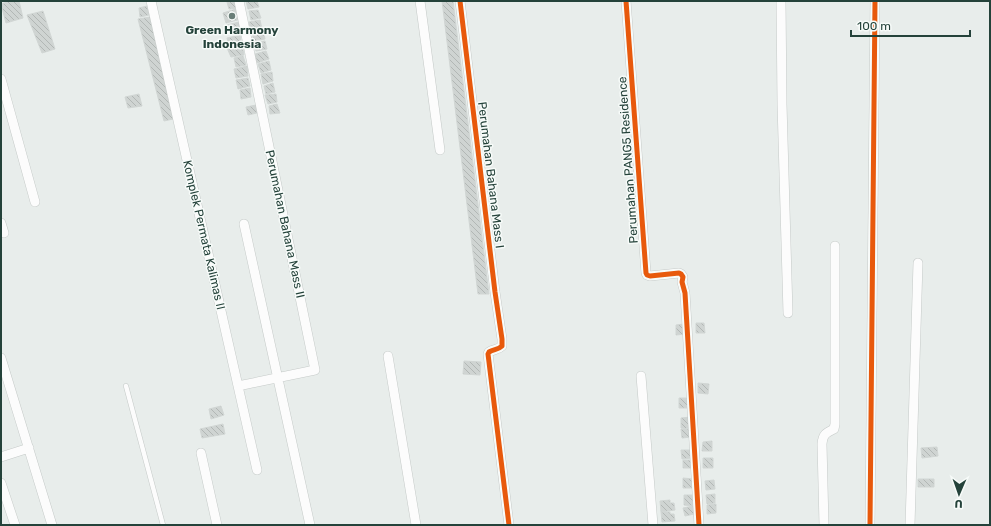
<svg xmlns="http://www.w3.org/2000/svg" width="991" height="526" viewBox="0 0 991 526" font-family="Rubik,sans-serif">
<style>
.building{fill:url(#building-back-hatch);stroke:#d1d6d4}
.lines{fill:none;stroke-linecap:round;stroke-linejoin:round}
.lane-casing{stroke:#c5cac8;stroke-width:5.5}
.street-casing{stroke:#c5cac8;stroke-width:10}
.lane{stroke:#fcfcfc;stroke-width:4.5}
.street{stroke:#fcfcfc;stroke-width:9}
.cycleway-casing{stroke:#f7fbf9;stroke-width:8}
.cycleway{stroke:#e8590c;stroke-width:5}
.poi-dot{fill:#697e78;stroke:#f7fbf9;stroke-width:1.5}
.labels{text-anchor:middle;stroke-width:3;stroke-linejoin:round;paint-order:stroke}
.poi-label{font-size:12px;font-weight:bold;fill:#24423a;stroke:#f7fbf9}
.street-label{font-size:12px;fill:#24423a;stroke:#f7fbf9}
</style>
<defs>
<pattern id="building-back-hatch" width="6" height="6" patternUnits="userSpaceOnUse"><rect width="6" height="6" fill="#cfd4d2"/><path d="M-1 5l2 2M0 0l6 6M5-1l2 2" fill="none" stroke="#b2b7b5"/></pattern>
</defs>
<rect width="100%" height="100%" fill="#e8edeb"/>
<path class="building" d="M10,1H19L23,18L6,23L1,4Z
M236,1L237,8L229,9L227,2Z
M246,1H257L259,7L248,9Z
M442,1H453L489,294H478Z
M147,6L149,15L140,17L139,8Z
M239,8L241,19L226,23L223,13Z
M258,10L261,18L251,20L249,11Z
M43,11L55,49L42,53L27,15Z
M150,17L173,119L164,121L138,19Z
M260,20L262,29L251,31L249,22Z
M239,22L241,30L229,33L227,25Z
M263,30L265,39L254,41L252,33Z
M240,35L241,42L229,46L227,38Z
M265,41L267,49L256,51L254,43Z
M242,45L244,55L231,57L227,48Z
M266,51L269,59L257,63L255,54Z
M243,56L246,65L236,67L234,58Z
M269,61L271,70L261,73L258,64Z
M247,66L248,76L236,78L234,69Z
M272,72L273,81L263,84L261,74Z
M248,78L250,86L238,89L236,80Z
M273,83L275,92L266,94L264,86Z
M250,88L251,97L241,99L240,90Z
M139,94L142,106L128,108L125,97Z
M276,94L277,102L268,104L265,95Z
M277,104L280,113L270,114L269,106Z
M256,105L257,113L248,115L246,107Z
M696,323H704L705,333H696Z
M684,324L685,334L676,335V325Z
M464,361L481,362L480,375L463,374Z
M698,383L709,384L708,394L698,393Z
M679,398H689V408H679Z
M221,406L224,415L211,419L209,409Z
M691,417V429L681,428V418Z
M223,424L225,434L202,438L200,429Z
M681,429H691V437L682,438Z
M712,441V451H702L703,442Z
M937,447L938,456L922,458L921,448Z
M681,450H692V458L682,459Z
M703,458H713V468H703Z
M683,460H692V468H683Z
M683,478L693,479V488H683Z
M918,479H934V487H918Z
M714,480L715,489L706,490L705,481Z
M715,494V503L707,504L706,495Z
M684,495H693V506L684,505Z
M670,500V503H674L675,510L661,512L660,501Z
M716,504V513L707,514V505Z
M693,506L694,514L685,516L683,508Z
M661,512H670V514H674L675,521L662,522Z"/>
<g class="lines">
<defs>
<path id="lane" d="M126,386L163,525"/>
<path id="street" d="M151,1L257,470
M420,1L440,150
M460,1L495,292L502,339V346C498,350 494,349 489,352L488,354L509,525
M626,1L646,273L647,275L650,276L679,273L681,274L683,277L682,282L685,293L699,525
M781,1L782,104L788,313
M1,79L35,202
M1,223L4,233
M244,224L310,525
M388,356L416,525
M1,358L52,525
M641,376L653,525
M238,386L315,370L239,1
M201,453L217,525
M1,457L29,448
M1,483L15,525
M824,525L822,444C823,434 826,433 834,429L835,424V246
M870,525L875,1
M910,525L918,263"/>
</defs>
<use href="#lane" class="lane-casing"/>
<use href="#street" class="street-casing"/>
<use href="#lane" class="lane"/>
<use href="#street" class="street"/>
<defs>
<path id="cycleway" d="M460,1L495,292L502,339V346C498,350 494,349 489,352L488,354L509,525
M626,1L646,273L647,275L650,276L679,273L681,274L683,277L682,282L685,293L699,525
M870,525L875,1"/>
</defs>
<use href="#cycleway" class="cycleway-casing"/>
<use href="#cycleway" class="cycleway"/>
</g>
<circle class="poi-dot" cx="232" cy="16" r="4"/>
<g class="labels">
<g class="poi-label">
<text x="232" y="34">Green Harmony<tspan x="232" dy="14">Indonesia</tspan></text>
</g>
<g class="street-label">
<text transform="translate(628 160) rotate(-94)" y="4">Perumahan PANG5 Residence</text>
<text transform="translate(491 175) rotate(83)" y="4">Perumahan Bahana Mass I</text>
<text transform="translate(285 224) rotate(78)" y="4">Perumahan Bahana Mass II</text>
<text transform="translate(204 235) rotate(77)" y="4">Komplek Permata Kalimas II</text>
</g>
</g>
<rect width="991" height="526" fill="none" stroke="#24423a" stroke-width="4"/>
<g transform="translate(959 494) rotate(182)" stroke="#f7fbf9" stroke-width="3" paint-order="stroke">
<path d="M0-3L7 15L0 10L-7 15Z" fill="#24423a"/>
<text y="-6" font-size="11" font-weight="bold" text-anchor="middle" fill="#24423a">U</text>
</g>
<path d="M851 30v6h119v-6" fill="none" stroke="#24423a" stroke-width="2"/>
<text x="857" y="30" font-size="12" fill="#24423a" stroke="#f7fbf9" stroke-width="3" paint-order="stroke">100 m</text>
</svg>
